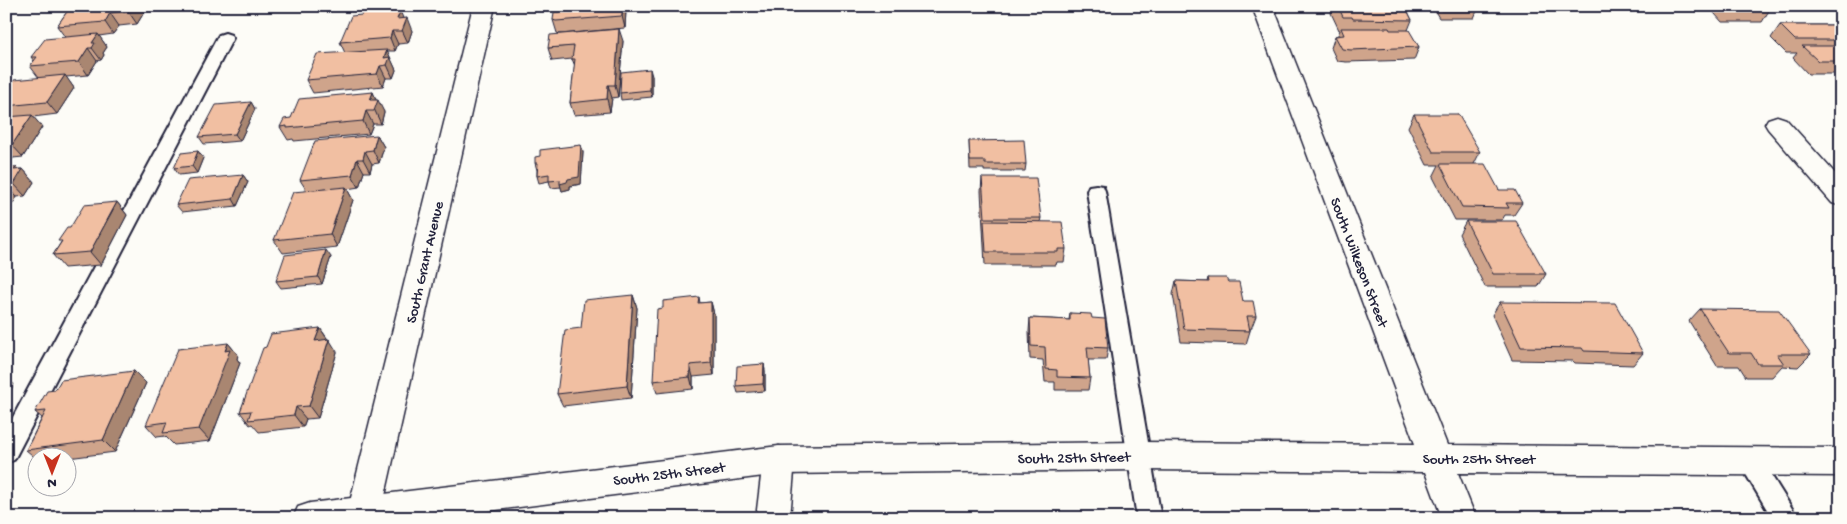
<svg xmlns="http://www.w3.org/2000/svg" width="1847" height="524" viewBox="0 0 1847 524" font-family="'Gochi Hand',sans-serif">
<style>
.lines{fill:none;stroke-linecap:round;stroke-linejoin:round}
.lane-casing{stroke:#22223b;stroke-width:4}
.street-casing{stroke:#22223b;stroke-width:3}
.secondary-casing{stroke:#22223b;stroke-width:3}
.lane{fill:#fdfcf7;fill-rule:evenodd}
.street{fill:#fdfcf7;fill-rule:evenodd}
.secondary{fill:#fdfcf7;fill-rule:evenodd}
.wall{fill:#cfa48b;stroke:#22223b}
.shaded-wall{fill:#a98671;stroke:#22223b}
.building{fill:#f1bfa2;stroke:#22223b}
.labels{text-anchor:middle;stroke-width:4.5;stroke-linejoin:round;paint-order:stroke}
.street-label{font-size:15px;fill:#22223b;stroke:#fdfcf7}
</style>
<rect width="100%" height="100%" fill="#fdfcf7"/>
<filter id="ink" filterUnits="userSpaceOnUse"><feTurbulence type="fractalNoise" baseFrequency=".02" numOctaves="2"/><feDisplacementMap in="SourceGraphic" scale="10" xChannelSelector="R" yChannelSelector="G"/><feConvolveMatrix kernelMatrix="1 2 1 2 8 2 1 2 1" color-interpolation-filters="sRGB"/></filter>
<g filter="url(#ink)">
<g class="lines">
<defs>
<path id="lane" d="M225,33L231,35L233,38L14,460L6,463V430L217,38L219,35Z
M1096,185L1103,186L1105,191L1161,518H1137L1087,191L1089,186Z
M1750,451L1758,454L1798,518H1772L1738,461L1742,454Z"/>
<path id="street" d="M473,6H495L380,518H346Z
M1777,116L1786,119L1841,180V206L1832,203L1768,129L1765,124L1768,119Z
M779,446L790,450L795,460L790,518H756L763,460L768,450Z"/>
<path id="secondary" d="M1252,6H1273L1447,445L1841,448V476L1458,473L1476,518H1442L1425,472L1140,470L779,474L433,518H293L298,507L310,503L779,446L1140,442L1415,444Z"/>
</defs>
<use href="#lane" class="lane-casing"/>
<use href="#street" class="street-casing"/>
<use href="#secondary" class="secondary-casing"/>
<use href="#lane" class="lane"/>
<use href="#street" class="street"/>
<use href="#secondary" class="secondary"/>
</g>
<path class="wall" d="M71,6H148L137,24L119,26L113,34L99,36L107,47L103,53L104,55L101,60L97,61L88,75L66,77L74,88L57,114L33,117L42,127L23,157L13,158L11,161H6V91L39,78L30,66L34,61L31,57L65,37L57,26Z
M559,6H644V8L626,9L625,28L560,34L557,33L553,20L559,12Z
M1334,6H1405L1412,20L1408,30L1419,47L1414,60L1346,62L1337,61L1331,48L1335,36L1338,35L1340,30H1339L1331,13Z
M1432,6H1474L1477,11L1474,18H1439Z
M1708,6H1767L1770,9L1762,22H1722Z
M362,15L403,18L412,31L408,43L398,44L395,51H387L396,70L393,78H386L383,86L313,93L306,80L345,53L340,42Z
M1780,25H1841V74H1808L1793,58L1797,53H1786L1771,38Z
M623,41L618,97L612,98L610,112L574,115L570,103L575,66L572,59L552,61L548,48Z
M652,76V97L621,100L620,93Z
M373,92L376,100L384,112L381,124H373L369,134L294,141L293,139L288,140L280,127L291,118Z
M251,102L255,109L240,141L204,144L199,137Z
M1414,114L1480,152L1474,164L1499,190L1522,203L1514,215H1505L1502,220H1455L1433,177L1439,165H1427L1408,127Z
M377,135L384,147L379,163L372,164L370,172H364L359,187L347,189L353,200L337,247L283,253L274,240L307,191L300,180Z
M969,141L1026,164L1025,171H984V169H970Z
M198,151L203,158L197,173L179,175L174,168Z
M583,152L581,184L570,186V189L562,191L561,187L551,188L549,181L539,183L537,176V170L535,163Z
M16,167L18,169H23L34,182L25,196L17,197L6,213V168Z
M243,175L248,182L237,206L182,212L176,205Z
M982,178L1041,218L1040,222L1066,249L1064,262H1057L1056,265H985L981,191Z
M117,202L127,215L101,265L64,268L53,255L70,228Z
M1466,221L1546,274L1538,287H1485L1459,234Z
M331,257L322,284L281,288L276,281Z
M1208,278L1228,282L1256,316L1251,329H1250V331L1246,344L1181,342L1173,294L1176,281L1207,282Z
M633,295L637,308L631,398L563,406L557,394L581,328Z
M699,297L700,303L711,302L714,314V375L693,377V389L657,393L653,381Z
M1500,302L1643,353L1633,365L1575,363L1573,361L1512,360L1492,315Z
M1700,309L1811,354L1798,367L1782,366L1772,377H1746L1739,366H1717L1689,321Z
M1070,313L1092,318L1108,348L1106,360H1088L1090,378L1088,390H1055V382H1045L1043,360L1030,359L1029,331L1030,318L1069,320Z
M320,328L337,352L318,418L306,419L303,427L259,432L252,424L250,425L240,412L266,347Z
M228,343L238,355L237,359L240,363L210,441L174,445L165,436L157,437L146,425Z
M764,364L765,371V391L738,393L736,386Z
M134,371L146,383L115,452L68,458V456H38V460L26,450L42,418L35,412L55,390Z"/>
<path class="shaded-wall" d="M132,6H148L137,24L128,11Z
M398,6L403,18V20L407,18L412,31L408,43L397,19L395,13Z
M622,6H625L626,11L625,28L622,16Z
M110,13L119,26L113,34L105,22Z
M619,29L623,41L618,97L615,85Z
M392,31L398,44L395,51L390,38Z
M98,34L107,47L103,53L104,55L101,60L92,48V43Z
M88,48L97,61L88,75L79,62Z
M387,50L396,70L393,78L384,58Z
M380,66L386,78L383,86L377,74Z
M650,69L652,76V97L650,90Z
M65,75L74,88L57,114L47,102Z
M608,85L612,98L610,112L607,99Z
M373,92L377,102L378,100L384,112L381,124L370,100Z
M251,102L255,109L240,141L235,134Z
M366,111L373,124L369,134L363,121Z
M32,115L42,127L23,157L12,145Z
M377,135L384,147L379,163L373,150Z
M581,145L583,152L581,184L570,186V189L562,191L560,184L568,179Z
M6,150L13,158L11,161L6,155Z
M198,151L203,158L197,173L192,166Z
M365,151L372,164L370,172L363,159Z
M357,159L364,172L359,187L352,175Z
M16,167L21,172L23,169L34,182L25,196L14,184V170Z
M243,175L248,182L237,206L233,199Z
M6,185L17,197L6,213Z
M346,187L353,200L337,247L330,234Z
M117,202L127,215L101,265L90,252Z
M326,250L331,257L322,284L318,277Z
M633,295L637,308L631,398L627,386Z
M711,302L714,314V375L711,363Z
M320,328L328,340L315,341Z
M329,339L337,352L318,418L309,406Z
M228,343L238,355L237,359L240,363L210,441L199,429Z
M764,364L765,371V391L763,384Z
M690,365L693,377V389L690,377Z
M134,371L146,383L115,452L103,440Z
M6,377L14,384L6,399Z
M296,407L306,419L303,427L294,415Z"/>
<path class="building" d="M71,6H132L128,11L110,13L105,22L57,26Z
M388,6H398L395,13L400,12L397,19L407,18L402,31H392L390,38L340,42L351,16L362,15L365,8Z
M559,6H622V16L556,21L553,20L554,12H559Z
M1338,6H1405L1412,20L1353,19L1352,17H1343Z
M1439,6H1474L1477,11H1442Z
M1728,6H1767L1770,9H1731Z
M1780,25H1841V40H1795Z
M1341,28H1389L1390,30H1409L1419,47L1351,50L1342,49L1335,36L1344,35Z
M619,29L615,85H608L607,99L570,103L575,59H572L574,46L548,48L550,35Z
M98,34L92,43H95L92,48H88L79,62L30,66L37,57H31L45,39Z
M1802,46H1841V61H1818Z
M387,50L384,58L390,57L387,65L380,66L377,74L306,80L317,54Z
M650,69V90L620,93L621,72Z
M65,75L47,102L6,106V91L14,80Z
M373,92L370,100H378L374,111H366L363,121L287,128V126L280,127L284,119L291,118L299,99Z
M251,102L235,134L199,137L216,105Z
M1414,114H1458L1480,152H1433Z
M32,115L12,145H6V117Z
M377,135L373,150L365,151L363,159H357L352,175L300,180L315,141Z
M1024,140L1026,164H985V161H970L969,141Z
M581,145L579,177L568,179L567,182L560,184V180L549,181V174L537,176L538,163H535V157L540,156V150Z
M198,151L192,166L174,168L181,153Z
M1440,164H1485L1499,190H1515L1522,203H1506L1509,208L1462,207Z
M16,167L14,170L23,169L14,184H6V168Z
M243,175L233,199L176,205L188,180Z
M982,178H1036L1041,218H985Z
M346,187L330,234L274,240L293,192Z
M117,202L90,252L53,255L62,241H58L67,228H70L84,205Z
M984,221L1062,222L1066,249H1058V252H986Z
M1466,221H1516L1546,274H1493Z
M326,250L318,277L276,281L285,255Z
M1208,278H1226L1228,282H1239L1243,301H1253L1256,316H1247L1250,331L1184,329L1176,281L1209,282Z
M633,295L627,386L557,394L565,330L581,328L584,300Z
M699,297L698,303L711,302V363L690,365V377L653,381L657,309L663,308V301Z
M1500,302L1615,303L1643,353L1584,351L1582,348L1521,347Z
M1700,309L1779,310L1811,354H1777L1784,364H1758L1751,353H1729Z
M1070,313L1091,314L1092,318L1105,319L1108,348L1087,347L1090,378L1057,377V370L1046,369L1045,347L1031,346L1030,318L1070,320Z
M320,328L315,341L329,339L309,406L296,407L294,415L248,420L251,411L240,412L263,348L266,347L271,334Z
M228,343L225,351L230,350L199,429L163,433L167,422L146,425L178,349Z
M764,364L763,384L736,386L737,366Z
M134,371L103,440L26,450L46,411L35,412L47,391L55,390L61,380Z"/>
</g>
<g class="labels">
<g class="street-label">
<text transform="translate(424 262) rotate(-77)" y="5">South Grant Avenue</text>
<text transform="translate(1360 262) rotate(69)" y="5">South Wilkeson Street</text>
<text transform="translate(1074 457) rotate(-1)" y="5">South 25th Street</text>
<text x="1479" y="463">South 25th Street</text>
<text transform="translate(669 473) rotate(-7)" y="5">South 25th Street</text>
</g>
</g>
<rect width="1847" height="524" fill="none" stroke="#fdfcf7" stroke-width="25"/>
<rect x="12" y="12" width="1822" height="499" fill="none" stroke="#22223b" stroke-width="2" filter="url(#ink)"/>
<g transform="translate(52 472) rotate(180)"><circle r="24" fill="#fdfcf7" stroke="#a5a5ac"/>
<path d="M0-4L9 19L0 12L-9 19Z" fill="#c8321e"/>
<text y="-8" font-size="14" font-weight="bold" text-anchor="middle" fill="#22223b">N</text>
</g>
</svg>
